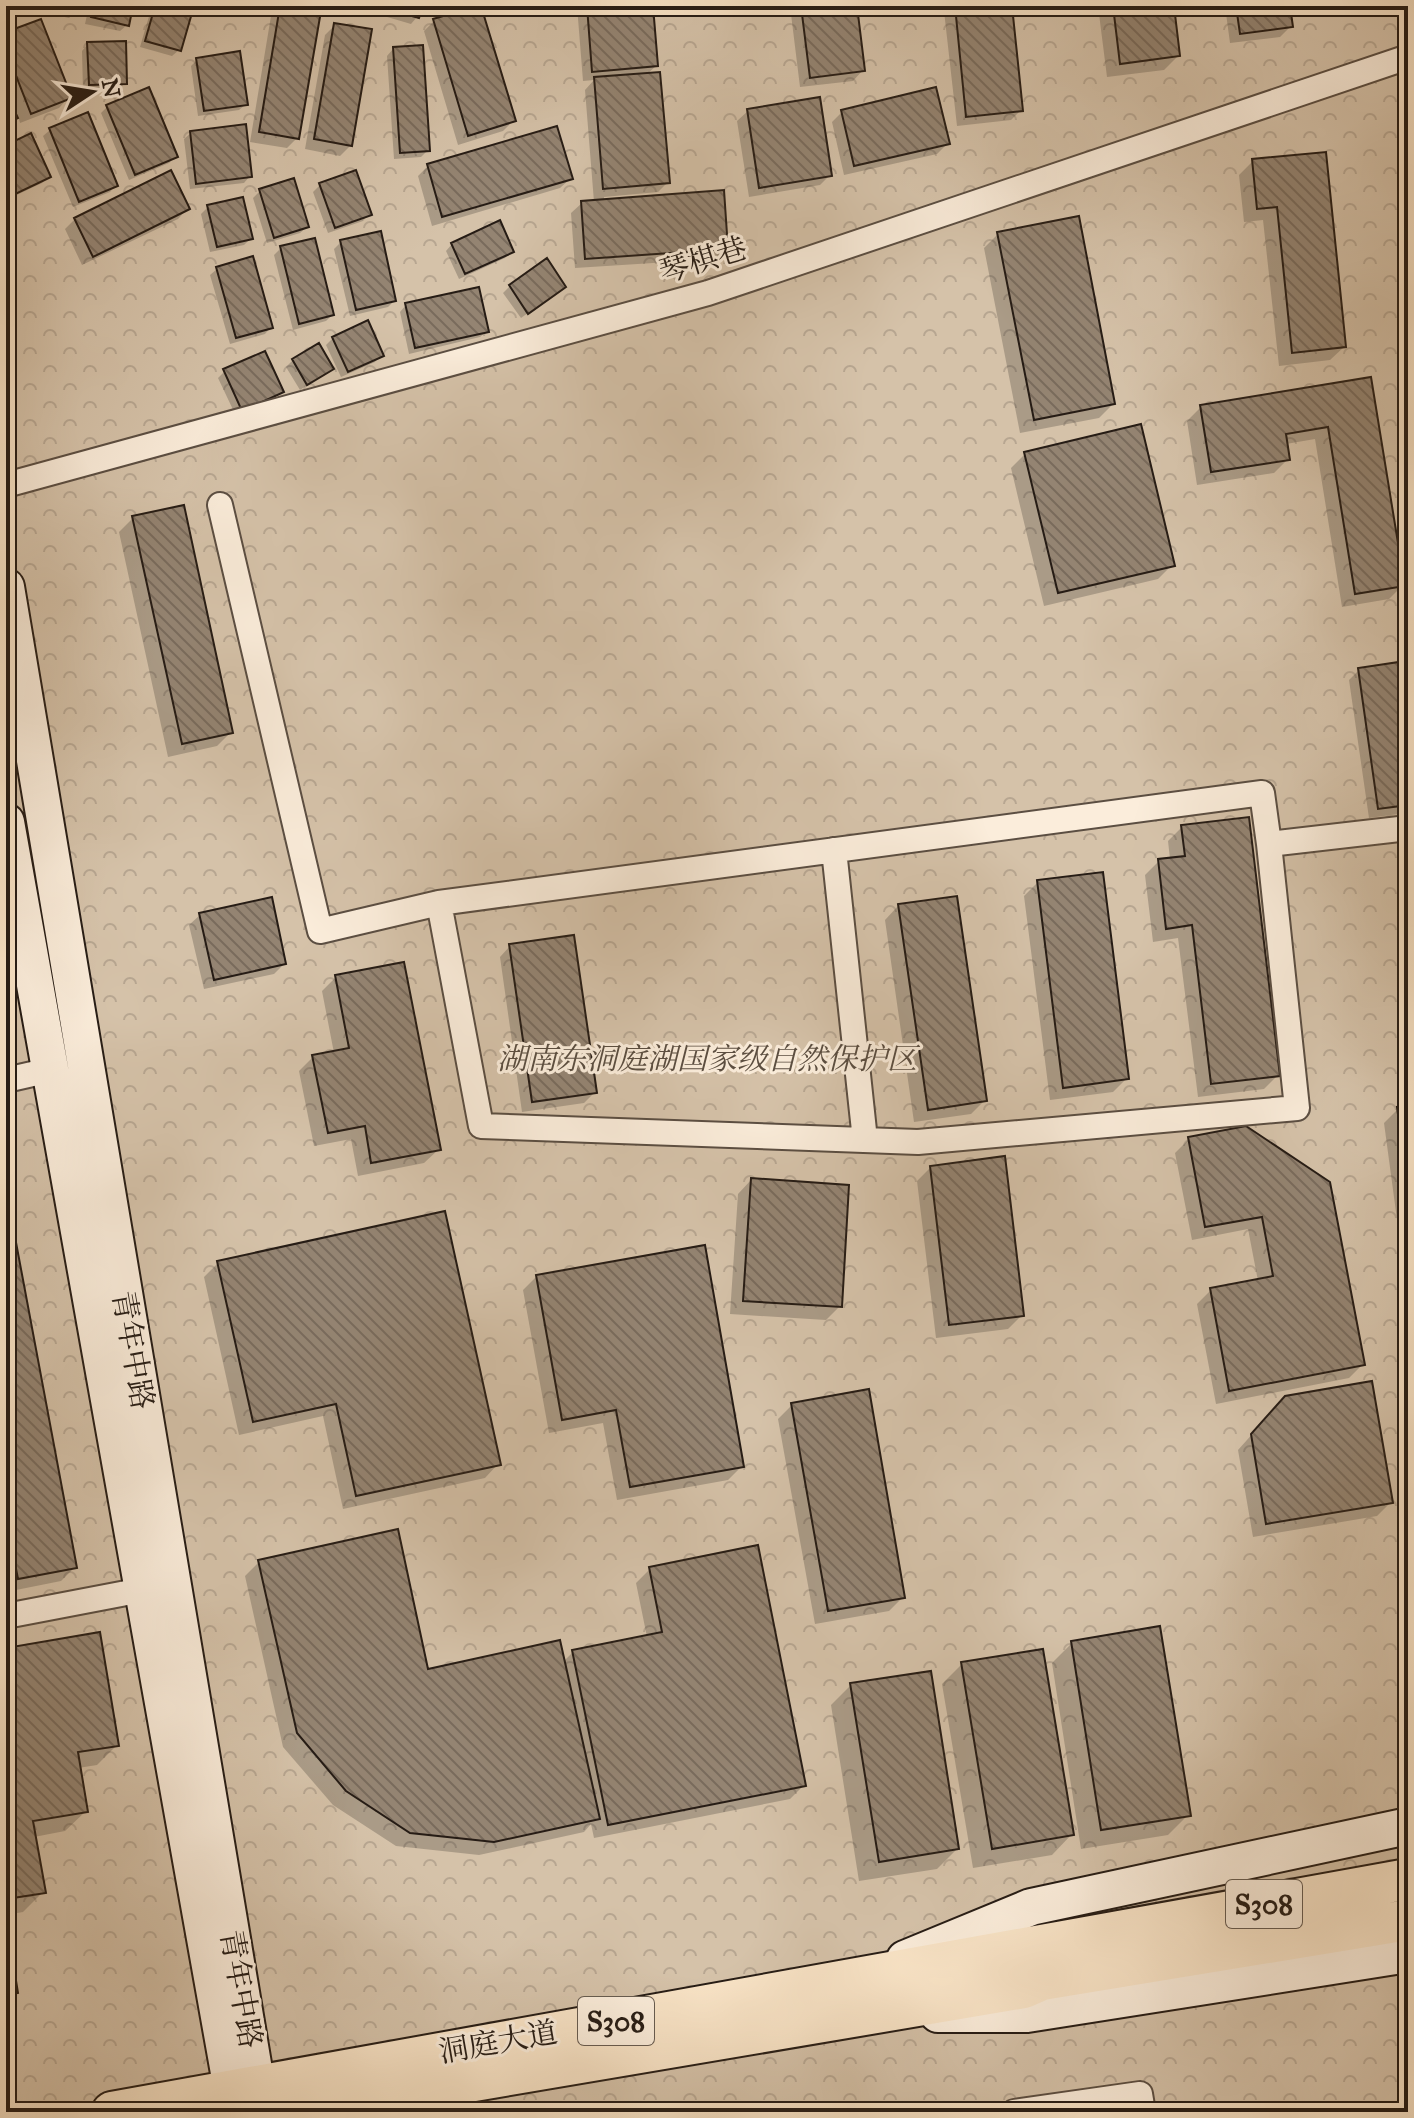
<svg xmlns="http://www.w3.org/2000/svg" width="1414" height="2118" viewBox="0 0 1414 2118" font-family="'IM FELL Great Primer','Noto Serif SC',serif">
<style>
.forest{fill:url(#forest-crowns);stroke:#7e6f5f;stroke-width:2}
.shadow{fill:#0003}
.building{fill:url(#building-back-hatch);stroke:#261c15;stroke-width:2}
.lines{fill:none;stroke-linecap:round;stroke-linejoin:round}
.minor-casing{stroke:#5b4e42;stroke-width:28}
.secondary-casing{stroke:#261c15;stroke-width:40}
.primary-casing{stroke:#261c15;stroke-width:44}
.minor{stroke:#fbeddb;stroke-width:24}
.secondary{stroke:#fbeddb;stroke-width:36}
.primary{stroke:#f9e4c7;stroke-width:40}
.labels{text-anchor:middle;stroke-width:6;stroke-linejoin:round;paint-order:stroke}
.shield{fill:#fbeddb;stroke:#665b50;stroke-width:2}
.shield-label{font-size:28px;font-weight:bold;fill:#261c15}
.street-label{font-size:30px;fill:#261c15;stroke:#fbeddb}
.park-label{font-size:30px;font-style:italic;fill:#5b4e41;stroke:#fbeddb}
</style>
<defs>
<pattern id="forest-crowns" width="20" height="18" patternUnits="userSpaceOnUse" patternTransform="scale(2)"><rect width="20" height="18" fill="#d5c2a9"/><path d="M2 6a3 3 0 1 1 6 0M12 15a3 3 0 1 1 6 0" fill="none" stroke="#b7a691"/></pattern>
<pattern id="building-back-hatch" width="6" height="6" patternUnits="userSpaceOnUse" patternTransform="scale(2)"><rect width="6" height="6" fill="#948472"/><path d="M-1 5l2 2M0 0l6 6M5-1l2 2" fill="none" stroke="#796b5c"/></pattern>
</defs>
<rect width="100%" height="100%" fill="#f9e4c7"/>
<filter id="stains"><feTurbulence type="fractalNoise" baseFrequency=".0025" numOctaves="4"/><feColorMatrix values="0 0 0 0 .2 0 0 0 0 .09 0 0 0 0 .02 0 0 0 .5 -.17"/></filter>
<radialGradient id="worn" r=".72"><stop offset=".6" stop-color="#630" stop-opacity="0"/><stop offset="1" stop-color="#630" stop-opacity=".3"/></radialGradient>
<path class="forest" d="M6,6H1408V2112H6Z"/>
<path class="shadow" d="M26,6H77L76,12L69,18L25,8Z
M89,6H131L127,25L120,31L85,24Z
M152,6H190L179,50L172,56L140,47Z
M281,6L318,12L297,138L287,148L250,142L271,16Z
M380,6H421L417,17L411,24L377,14Z
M577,6H651L656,66L646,75L668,182L658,192L604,197V201L726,248L716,259L575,268L571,213L582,203L594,202L585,90L594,80L583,81Z
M790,6H855L863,70L853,81L800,87Z
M950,6H1010L1021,110L1011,120L957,126L944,11Z
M1098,6H1172L1178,56L1164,70L1107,77Z
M1225,6H1288L1291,26L1280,37L1230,43Z
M434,21L513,121L503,131L458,145L424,31Z
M335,25L351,145L340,156L305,149L325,35Z
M6,34L69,97L59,108L20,123L18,116L6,126V97L13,112L16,111L6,85Z
M88,44L125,83L118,90L83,91L82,51Z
M393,49L428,150L421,157L394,159L387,56Z
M197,60L246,104L239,110L198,116L191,66Z
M107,107L176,156L169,163L129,180L101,113Z
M748,111L830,175L820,185L749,197L737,121Z
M842,112L947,144L937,154L844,175L832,122Z
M50,130L116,185L110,192L73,207L43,136Z
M191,133L250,176L244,183L190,189L184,139Z
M30,136L49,176L42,183L6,200V147Z
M1324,154L1344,347L1330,360L1279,366L1263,220L1244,222L1239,175L1253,161Z
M428,166L571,178L560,188L432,226L418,176Z
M320,185L369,214L363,221L328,233L313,192Z
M260,191L307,227L300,233L267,243L253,198Z
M208,207L251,238L244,245L210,252L201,214Z
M188,208L178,219L82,265L65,229L75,219Z
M998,234L1113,404L1099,418L1020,433L984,248Z
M341,242L394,301L388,307L350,316L334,249Z
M452,244L511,252L505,258L459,279L446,251Z
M281,248L332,315L326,321L293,330L274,255Z
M217,269L271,327L265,334L230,344L210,275Z
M510,286L564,287L521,318L503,293Z
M406,305L487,331L480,337L409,354L400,312Z
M333,338L381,355L375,362L341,377L326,345Z
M293,360L332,368L300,390L286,367Z
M225,371L281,391L275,398L236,416L218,378Z
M1369,380L1403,585L1389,599L1342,607L1315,439L1286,444L1288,459L1274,473L1197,485L1187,421L1201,407Z
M1025,454L1172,565L1158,579L1044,606L1011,468Z
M133,518L231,732L217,746L168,757L119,532Z
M1359,670L1408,741L1406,813L1369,818L1349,680Z
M1182,827L1278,1075L1264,1089L1198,1097L1178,938L1153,942L1145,875L1159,861L1170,859L1168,841Z
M1038,882L1127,1078L1113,1092L1050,1100L1024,896Z
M898,906L985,1100L971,1114L914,1122L885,920Z
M200,915L284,964L274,974L204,989L189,925Z
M510,946L594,1093L584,1103L522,1112L500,957Z
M336,977L438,1150L424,1163L358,1176L351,1139L314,1146L299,1071L313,1057L334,1053L322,991Z
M1408,1108V1263L1403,1264L1384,1123L1398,1109Z
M1246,1128L1363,1364L1349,1378L1216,1404L1197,1304L1211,1290L1258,1281L1248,1229L1192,1240L1175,1153L1189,1139Z
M931,1167L1022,1315L1008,1329L936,1338L917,1181Z
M751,1180L840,1306L826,1320L730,1314L738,1194Z
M6,1200L75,1567L61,1581L6,1592Z
M218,1263L498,1464L485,1478L343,1509L323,1416L239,1435L204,1277Z
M537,1276L742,1466L728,1480L617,1500L603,1423L549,1433L523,1290Z
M1408,1290V1349L1400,1299Z
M792,1405L903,1597L889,1611L815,1624L778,1419Z
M1272,1412L1390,1503L1377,1516L1253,1537L1238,1450Z
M259,1562L427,1671L563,1662L573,1652L647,1637L636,1583L650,1569L804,1785L790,1799L594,1838L591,1824L584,1832L479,1855L396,1846L333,1805L283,1747L245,1576Z
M1072,1643L1188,1815L1168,1835L1081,1849L1052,1663Z
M6,1650L117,1745L97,1765L78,1768L86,1811L65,1831L34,1837L43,1892L23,1912L6,1915Z
M962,1664L1072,1834L1052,1855L973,1868L942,1684Z
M851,1685L957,1849L937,1869L859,1881L831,1705Z
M6,1931L16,1993L6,2003Z"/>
<path class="building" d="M47,6H79L78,13Z
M93,6H133L129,26L91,17Z
M155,6H194L181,51L145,41Z
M280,6L321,11L299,139L259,132Z
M383,6H423L419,18L383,8Z
M477,6H481L516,121L468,136L433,19Z
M587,6H653L658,66L592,72Z
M801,6H857L865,71L810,78Z
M955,6H1012L1023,111L966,117Z
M1113,6H1174L1180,56L1120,64Z
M1236,6H1290L1293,27L1240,34Z
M41,19L72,98L31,114L6,50V32Z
M334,23L372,29L352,146L314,139Z
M126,41L127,84L89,85L87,42Z
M423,45L430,151L400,153L393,47Z
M240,51L248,105L204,111L196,58Z
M660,72L670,183L603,189L594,77Z
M149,87L178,157L135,175L106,105Z
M936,87L950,144L854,166L841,110Z
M6,93L18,118L6,124Z
M820,97L832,176L759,188L747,109Z
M88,112L118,186L79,202L49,128Z
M246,124L252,177L196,184L190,131Z
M557,126L573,179L442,217L427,164Z
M31,133L51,177L7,198L6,145Z
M1326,152L1346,347L1292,353L1277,207L1257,209L1252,159Z
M171,170L190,209L93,257L74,218Z
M356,170L372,215L335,228L319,183Z
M294,178L309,227L274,238L259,189Z
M724,190L728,249L585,259L581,201Z
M243,197L253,239L217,247L207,205Z
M1079,216L1115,404L1034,420L997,232Z
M500,220L514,252L465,274L451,243Z
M381,231L396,301L356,310L340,240Z
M315,238L334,315L299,324L280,246Z
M253,256L273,328L236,338L216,267Z
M547,258L566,287L528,314L509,285Z
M479,287L489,332L415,348L405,303Z
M368,320L384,356L348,372L332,337Z
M319,343L334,369L307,385L292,359Z
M265,351L284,392L242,411L223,369Z
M1371,377L1405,586L1355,594L1328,427L1286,434L1290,460L1211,472L1200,405Z
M1141,424L1175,566L1058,593L1024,452Z
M184,505L233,733L182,744L132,516Z
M1399,662L1408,727V805L1378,809L1358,668Z
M1249,817L1280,1076L1211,1084L1192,925L1166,929L1158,859L1185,856L1181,825Z
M1103,872L1129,1079L1063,1088L1037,880Z
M957,896L987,1101L928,1110L898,904Z
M272,897L286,964L214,980L199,913Z
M574,935L597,1093L532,1102L509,944Z
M404,962L441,1150L371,1163L365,1126L328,1133L312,1055L349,1048L335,975Z
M1408,1106V1190L1397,1107Z
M1246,1126L1330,1182L1365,1365L1229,1391L1210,1288L1273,1276L1262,1217L1205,1227L1188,1137Z
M1005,1156L1024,1316L949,1325L930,1166Z
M751,1178L849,1185L842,1307L743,1301Z
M6,1189L77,1568L18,1579L6,1518Z
M445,1211L501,1465L356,1496L336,1404L253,1422L217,1261Z
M705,1245L744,1467L630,1487L616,1410L562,1420L536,1275Z
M1372,1381L1393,1503L1266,1524L1251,1434L1285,1396Z
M869,1389L905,1598L828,1611L791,1403Z
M398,1529L428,1669L560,1640L600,1819L494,1842L410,1833L346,1791L297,1733L258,1560Z
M758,1545L806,1786L608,1825L572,1650L662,1632L649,1567Z
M1160,1626L1191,1816L1101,1830L1071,1641Z
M100,1632L119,1746L78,1752L88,1812L33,1821L46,1893L6,1899V1648Z
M1043,1649L1074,1835L992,1849L961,1662Z
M931,1671L959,1849L879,1862L850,1683Z
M6,1919L18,1993L6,1995Z"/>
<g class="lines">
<defs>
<path id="minor" d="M6,485L708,293L1408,57
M220,505L320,931L439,903L481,1126L918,1142L1297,1108L1269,844L1408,828
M834,850L865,1140
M439,903L1262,793L1269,844
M6,1080L50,1070
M6,1616L142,1590
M1014,2112L1140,2094L1143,2112"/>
<path id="secondary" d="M6,587L261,2112
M6,822L236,2112
M905,1959L1031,1907L1408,1826
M938,2014H1027L1408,1954"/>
<path id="primary" d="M112,2112L1408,1879
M291,2112L1024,1988L1042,1980L1408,1920"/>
</defs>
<use href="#minor" class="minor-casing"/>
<use href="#secondary" class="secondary-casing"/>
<use href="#primary" class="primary-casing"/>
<use href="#minor" class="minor"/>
<use href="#secondary" class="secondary"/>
<use href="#primary" class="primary"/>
</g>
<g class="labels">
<g class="shield">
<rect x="1226" y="1880" width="76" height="48" rx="6"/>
<rect x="578" y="1997" width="76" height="48" rx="6"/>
</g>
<g class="shield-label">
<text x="1264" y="1914">S308</text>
<text x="616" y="2031">S308</text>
</g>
<g class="street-label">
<text transform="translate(703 260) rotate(-17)" y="10">琴棋巷</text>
<text transform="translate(133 1350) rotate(80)" y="10">青年中路</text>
<text transform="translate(241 1989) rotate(80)" y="10">青年中路</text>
<text transform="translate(498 2042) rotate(-10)" y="10">洞庭大道</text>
</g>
<g class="park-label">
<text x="707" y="1069">湖南东洞庭湖国家级自然保护区</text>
</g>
</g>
<rect width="1414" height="2118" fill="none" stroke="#f9e4c7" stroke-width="32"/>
<rect x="8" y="8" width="1398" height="2102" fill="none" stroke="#261c15" stroke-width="4"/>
<rect x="16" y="16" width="1382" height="2086" fill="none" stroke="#261c15" stroke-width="2"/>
<g transform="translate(92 92) rotate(78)" stroke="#fbeddb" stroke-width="6" paint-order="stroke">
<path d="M0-6L14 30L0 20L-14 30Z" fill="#261c15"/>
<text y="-12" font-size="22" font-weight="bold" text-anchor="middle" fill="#261c15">N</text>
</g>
<rect width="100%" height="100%" filter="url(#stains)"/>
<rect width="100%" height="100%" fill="url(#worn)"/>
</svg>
